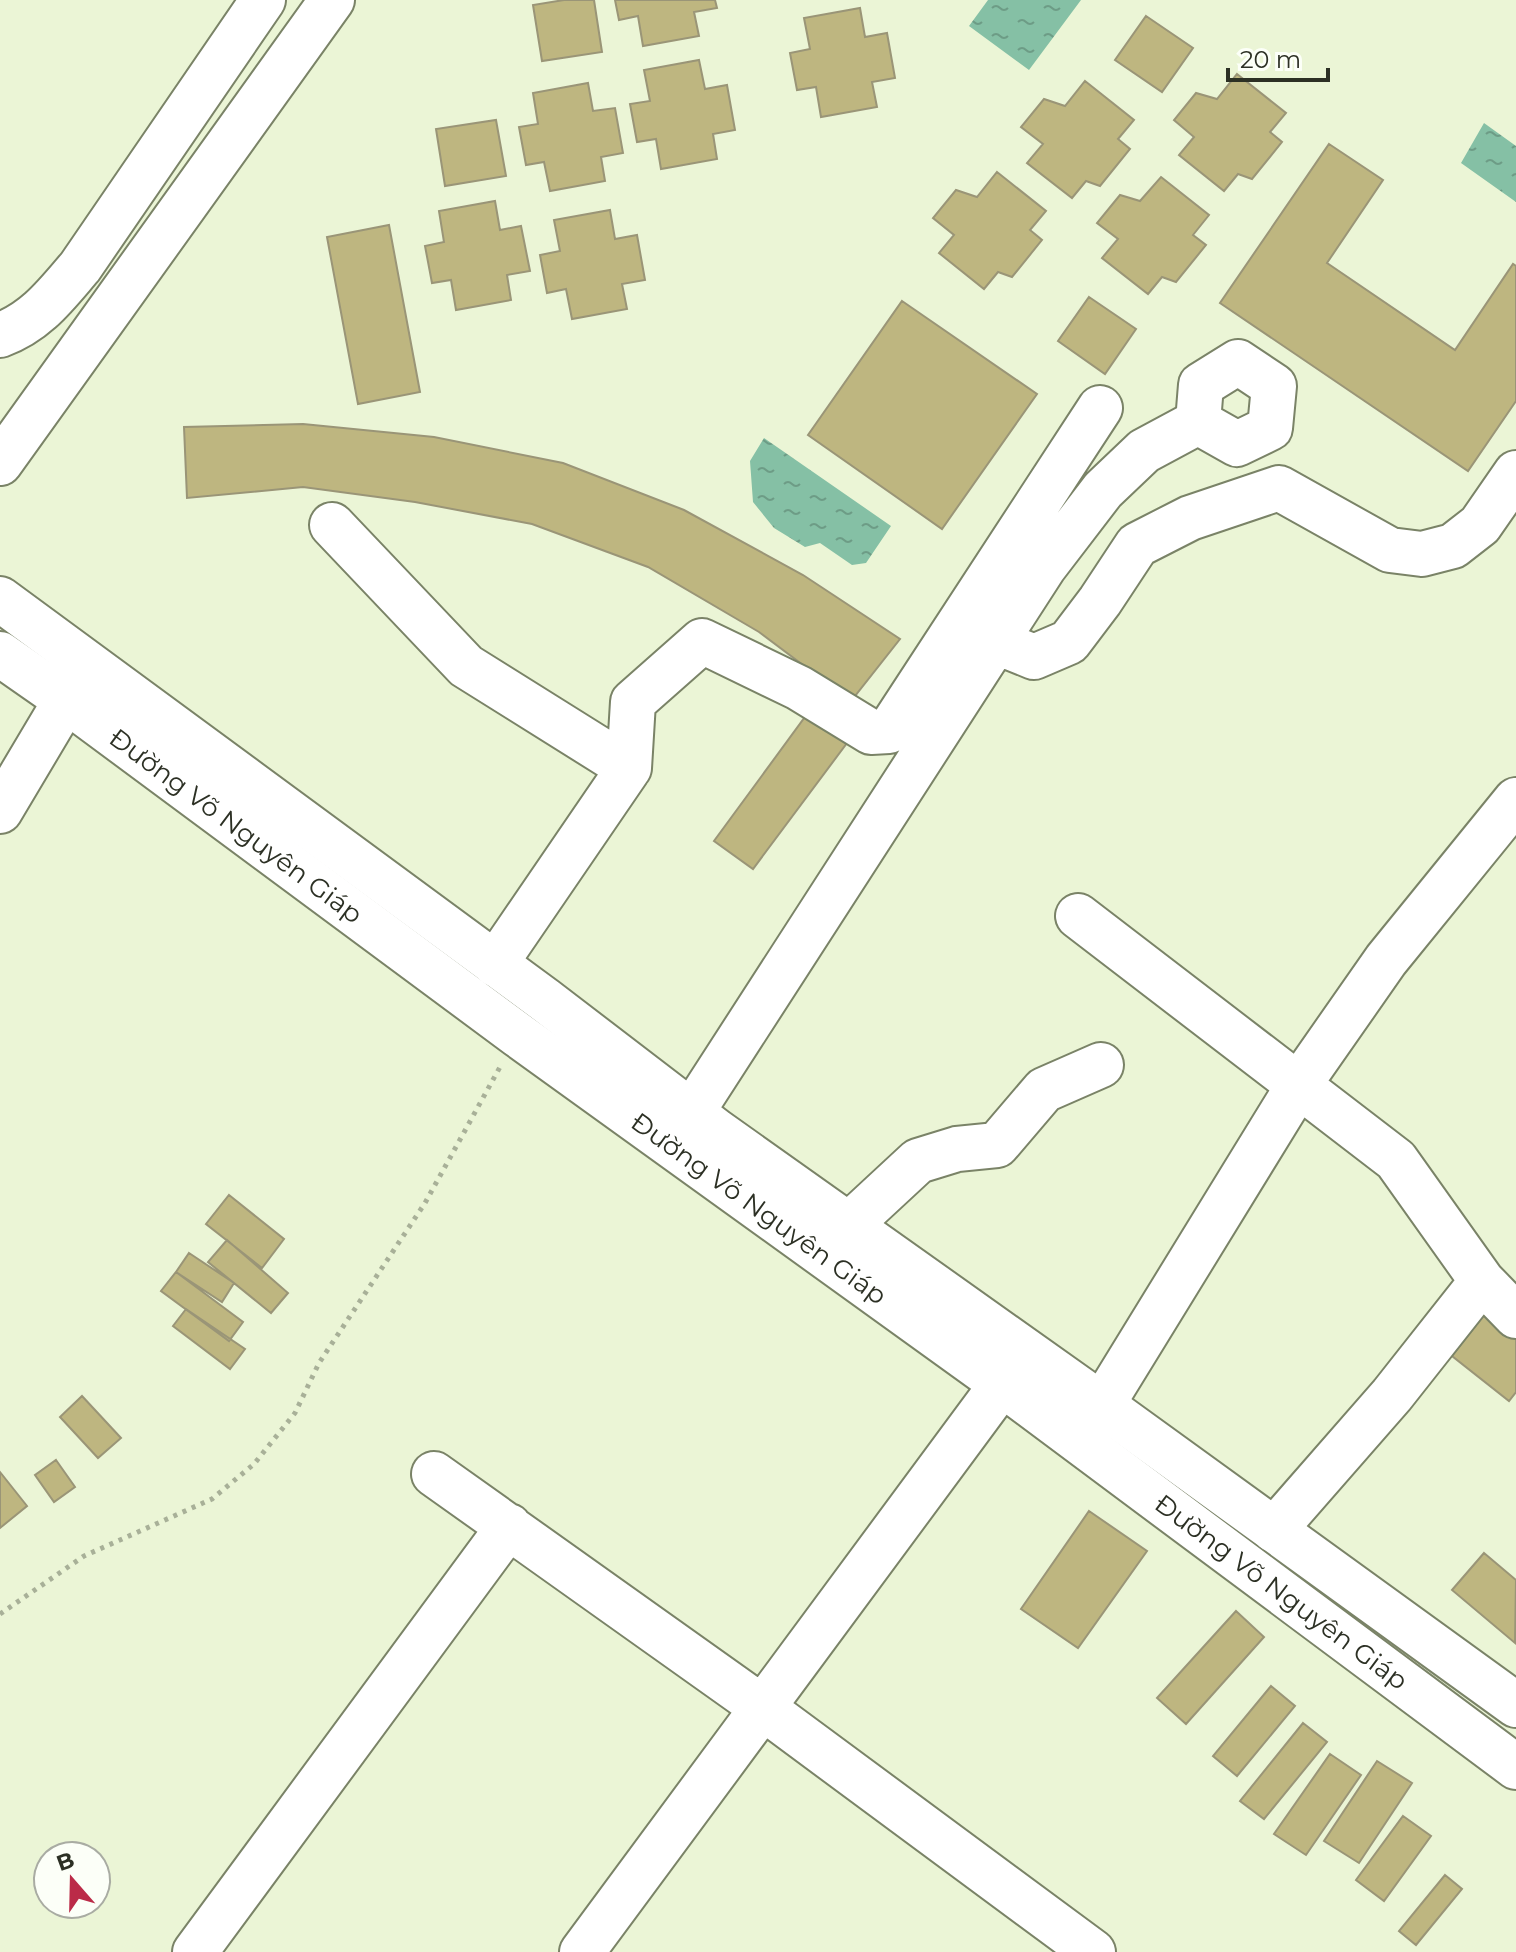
<svg xmlns="http://www.w3.org/2000/svg" width="1516" height="1952" viewBox="0 0 1516 1952" font-family="Montserrat,sans-serif">
<style>
.water{fill:url(#water-ripples)}
.building{fill:#beb680;stroke:#9a9577;stroke-width:2}
.lines{fill:none;stroke-linecap:round;stroke-linejoin:round}
.minor-casing{stroke:#7a8367;stroke-width:48}
.major-casing{stroke:#7a8367;stroke-width:48}
.path{stroke:#a8b098;stroke-width:5;stroke-dasharray:4 6;stroke-linecap:butt}
.minor{stroke:#fff;stroke-width:44}
.major{stroke:#fff;stroke-width:44}
.labels{text-anchor:middle;stroke-width:6;stroke-linejoin:round;paint-order:stroke}
.street-label{font-size:26px;fill:#2c3024;stroke:#fcfff8}
</style>
<defs>
<pattern id="water-ripples" width="26" height="14" patternUnits="userSpaceOnUse" patternTransform="scale(2)"><rect width="26" height="14" fill="#85c0a5"/><path d="M2 4q2-2 4 0t4 0M15 11q2-2 4 0t4 0" fill="none" stroke="#6d9c86"/></pattern>
</defs>
<rect width="100%" height="100%" fill="#ebf5d6"/>
<path class="water" d="M988,0H1081L1029,70L969,26Z
M1484,123L1516,146V202L1461,163Z
M764,438L891,526L866,563L852,565L820,543L805,547L774,528L753,502L750,461Z"/>
<path class="building" d="M564,0H594L602,52L542,61L533,5Z
M615,0H715L717,8L694,12L699,36L643,46L638,16L619,20Z
M860,8L865,37L887,33L895,78L872,82L877,107L821,117L816,87L797,90L790,53L810,49L804,18Z
M1146,16L1193,48L1162,92L1115,60Z
M699,60L705,89L727,85L735,130L713,134L717,159L661,169L656,139L637,142L630,104L650,101L644,70Z
M1237,74L1286,113L1270,132L1282,142L1252,179L1238,174L1224,191L1179,155L1194,137L1174,120L1196,93L1217,99Z
M1085,81L1134,120L1118,139L1130,149L1100,186L1086,181L1072,198L1027,163L1043,144L1021,127L1044,99L1065,106Z
M588,83L593,111L615,108L623,153L601,157L605,181L550,191L544,162L526,165L519,127L538,124L533,93Z
M496,120L506,176L445,186L436,129Z
M1329,144L1383,180L1327,263L1455,350L1513,264L1516,266V401L1468,471L1220,303Z
M997,172L1046,211L1030,230L1042,240L1012,277L998,272L984,289L939,253L954,235L933,218L956,190L977,197Z
M1161,177L1209,215L1193,235L1206,245L1176,282L1162,277L1148,294L1102,258L1118,239L1097,223L1120,195L1140,201Z
M495,201L500,230L521,226L530,271L507,275L511,300L456,310L451,280L432,283L425,246L444,242L439,211Z
M610,210L615,239L637,235L645,280L622,284L627,309L572,319L566,289L547,293L540,255L560,251L554,220Z
M389,225L420,392L358,404L327,237Z
M1089,297L1136,329L1105,374L1058,341Z
M902,301L1037,394L942,529L808,435Z
M303,424L434,437L563,463L684,510L803,575L900,639L851,701L759,632L648,567L532,524L415,502L303,487L187,498L184,427Z
M813,706L853,735L753,869L714,841Z
M229,1195L284,1239L262,1268L206,1224Z
M227,1240L288,1293L271,1313L208,1262Z
M189,1253L234,1283L222,1302L176,1272Z
M176,1272L243,1322L229,1341L161,1291Z
M186,1309L245,1349L230,1369L173,1326Z
M1488,1310L1516,1332V1392L1509,1401L1452,1356Z
M82,1396L121,1438L98,1458L60,1417Z
M56,1460L75,1487L54,1502L35,1475Z
M0,1472L27,1506L0,1528Z
M1089,1511L1147,1551L1078,1648L1021,1609Z
M1484,1553L1516,1580L1515,1643L1452,1590Z
M1236,1611L1264,1637L1186,1724L1157,1698Z
M1271,1686L1295,1706L1237,1776L1213,1756Z
M1303,1723L1327,1742L1264,1819L1240,1801Z
M1330,1754L1361,1775L1306,1855L1274,1834Z
M1377,1761L1412,1783L1359,1863L1324,1841Z
M1403,1816L1431,1836L1384,1901L1356,1880Z
M1445,1875L1462,1889L1416,1945L1399,1931Z"/>
<g class="lines">
<defs>
<path id="minor" d="M0,335C36,322 56,295 80,267L263,0
M1238,362L1274,386L1270,428L1237,444L1198,422L1201,385Z
M0,463L332,0
M332,525L466,666L629,768L495,964
M997,642L1034,657L1069,642L1100,601L1137,545L1190,518L1279,488L1390,550L1422,554L1453,546L1480,525L1516,473
M629,768L633,702L702,641L799,688L871,732L889,731L1100,408
M0,811L66,700
M1078,916L1396,1160L1482,1281L1516,1316
M692,1112L1044,567L1103,490L1144,451L1198,422
M849,1225L918,1161L957,1149L997,1145L1044,1090L1101,1065
M1102,1405L1298,1086L1386,960L1516,800
M434,1474L763,1708L1093,1952
M1274,1530L1392,1395L1482,1281
M195,1952L509,1526
M582,1952L1002,1384"/>
<g id="major">
<path d="M0,599L545,1000L716,1131L1102,1405L1516,1705"/>
<path id="s1" d="M0,654L66,700L518,1035L1002,1384L1516,1767"/>
</g>
</defs>
<use href="#minor" class="minor-casing"/>
<use href="#major" class="major-casing"/>
<path class="path" d="M0,1614L84,1556L212,1499L254,1464L295,1413L319,1363L425,1203L500,1067"/>
<use href="#minor" class="minor"/>
<use href="#major" class="major"/>
</g>
<g class="labels">
<g class="street-label">
<text dy="9" stroke="none"><textPath href="#s1" startOffset="292">Đường Võ Nguyên Giáp</textPath></text>
<text dy="9" stroke="none"><textPath href="#s1" startOffset="940">Đường Võ Nguyên Giáp</textPath></text>
<text dy="9" stroke="none"><textPath href="#s1" startOffset="1588">Đường Võ Nguyên Giáp</textPath></text>
</g>
</g>
<g transform="translate(72 1880) rotate(340)"><circle r="38" fill="#fcfff8" stroke="#a9aca3" stroke-width="2"/>
<path d="M0-6L14 30L0 20L-14 30Z" fill="#bb2b48"/>
<text y="-12" font-size="22" font-weight="bold" text-anchor="middle" fill="#2c3024">B</text>
</g>
<path d="M1228 68v12h100v-12" fill="none" stroke="#2c3024" stroke-width="4"/>
<text x="1240" y="68" font-size="24" fill="#2c3024" stroke="#fcfff8" stroke-width="6" paint-order="stroke">20 m</text>
</svg>
